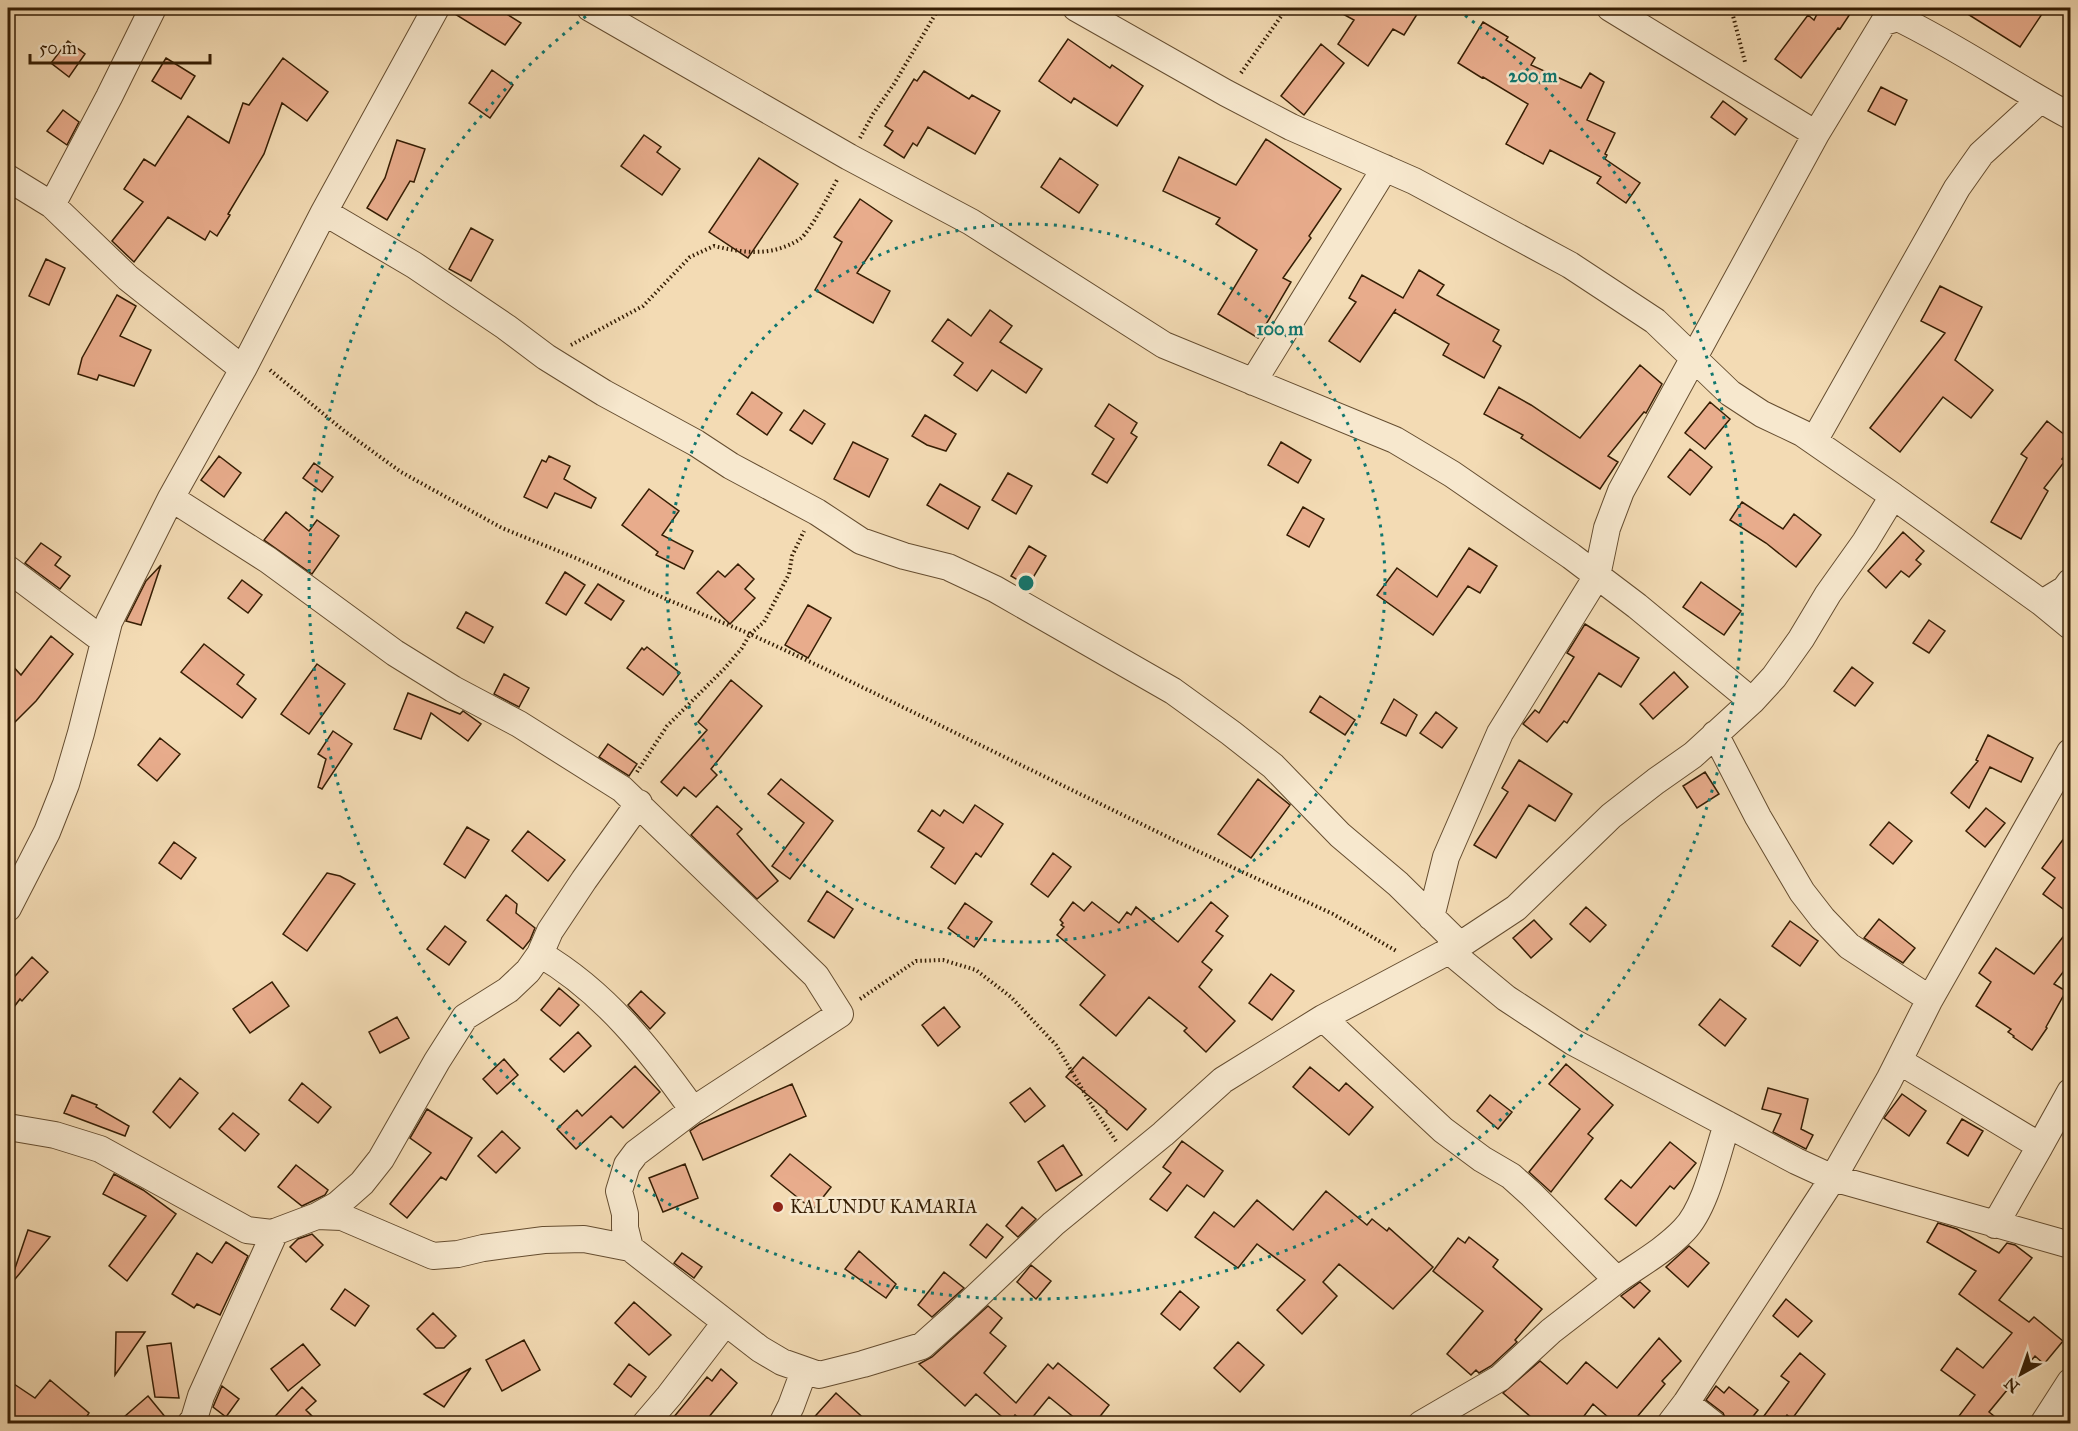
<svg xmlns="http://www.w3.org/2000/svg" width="2078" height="1431" viewBox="0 0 2078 1431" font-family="'IM FELL Great Primer',serif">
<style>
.building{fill:#e8ac8c;stroke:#361e04;stroke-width:1.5}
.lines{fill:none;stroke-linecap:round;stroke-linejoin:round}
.minor-casing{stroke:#654d30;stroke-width:28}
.path{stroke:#361e04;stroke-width:4;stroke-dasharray:1.5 3;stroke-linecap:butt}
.minor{stroke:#f7e8ce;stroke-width:26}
.ring{fill:none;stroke:#0f766e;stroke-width:3;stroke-dasharray:3 6}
.poi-dot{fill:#8f2418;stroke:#f7e8ce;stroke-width:2}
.labels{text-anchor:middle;stroke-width:5;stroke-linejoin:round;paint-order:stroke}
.poi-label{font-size:18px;fill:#361e04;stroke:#f7e8ce;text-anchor:start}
.centre{fill:#0f766e;stroke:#f7e8ce;stroke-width:3}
.ring-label{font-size:18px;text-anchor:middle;font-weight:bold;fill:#0f766e;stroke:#f7e8ce;stroke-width:5;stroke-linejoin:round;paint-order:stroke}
</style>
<rect width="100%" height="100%" fill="#f3dbb4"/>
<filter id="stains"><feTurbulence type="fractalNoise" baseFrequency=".00333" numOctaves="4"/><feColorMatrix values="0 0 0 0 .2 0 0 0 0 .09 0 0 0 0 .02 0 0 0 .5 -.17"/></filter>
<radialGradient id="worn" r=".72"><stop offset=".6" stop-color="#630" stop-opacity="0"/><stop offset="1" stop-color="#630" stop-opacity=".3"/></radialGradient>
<path class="building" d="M451,8H497L521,23L505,45L450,11Z
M1332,8H1421L1404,35L1393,29L1368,66L1338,44L1354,20Z
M1808,8H1854L1840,29L1838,28L1801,78L1775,59L1808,15L1814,20L1817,14Z
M1958,8H2046L2020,47Z
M1483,22L1508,37L1506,40L1535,58L1531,65L1581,88L1590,73L1604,82L1587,120L1615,133L1605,154L1607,155L1605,159L1640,183L1626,203L1597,183L1601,177L1550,150L1543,164L1506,144L1528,104L1483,77L1482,78L1458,63Z
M1068,39L1110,68L1112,65L1143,86L1117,126L1074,98L1071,103L1039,81Z
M68,41L85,54L69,77L51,63Z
M1321,44L1344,63L1304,115L1281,96Z
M166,58L195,76L181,99L152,81Z
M283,58L328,92L307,121L282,103L264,154L228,214L230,215L217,236L210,231L205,240L168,217L134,262L112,241L143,202L124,189L144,159L155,166L188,116L229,143L243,103L249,105Z
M492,70L513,85L490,118L469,103Z
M924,71L969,99L972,95L1000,111L975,154L928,127L917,146L913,143L904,158L884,145L893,131L885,126L914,79L917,81Z
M1881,87L1907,100L1895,125L1868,111Z
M1723,101L1747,119L1735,135L1711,117Z
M63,110L79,122L67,145L47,131Z
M644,135L661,147L657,152L680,169L662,195L621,166Z
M1266,139L1341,189L1309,236L1311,238L1283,278L1291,282L1258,338L1218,314L1257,250L1216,224L1220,218L1163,191L1179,157L1236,185Z
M397,140L425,149L414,182L410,181L387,220L367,208L385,178Z
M759,158L798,184L748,258L709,232Z
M1060,158L1098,185L1079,213L1041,187Z
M860,199L892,221L857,273L890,291L873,323L815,290L842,242L834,237Z
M471,228L493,240L471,281L449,269Z
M46,259L65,268L49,305L29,296Z
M1419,270L1444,285L1437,295L1499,330L1493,341L1501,346L1484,378L1443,355L1449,344L1394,312L1396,309L1360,362L1329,341L1356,302L1349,298L1362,275L1403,298Z
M1940,286L1982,307L1955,360L1993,390L1971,418L1943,397L1900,452L1870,428L1945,333L1921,321Z
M117,295L136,306L120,336L151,350L134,386L99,375L97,380L78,374L82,358Z
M990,310L1012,326L1000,342L1042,369L1026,393L992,370L977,391L954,375L963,363L932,341L948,319L971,336Z
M1640,365L1662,384L1646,413L1644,412L1608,456L1618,462L1600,489L1521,438L1523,435L1484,414L1499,387L1531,405L1580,438Z
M752,392L782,413L767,435L737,414Z
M1710,402L1730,419L1705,449L1685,433Z
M1109,404L1137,423L1131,433L1137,437L1107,483L1092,474L1114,439L1095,426Z
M804,410L825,424L812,444L790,430Z
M925,415L956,434L946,451L927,445L912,436Z
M2047,421L2070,439V448L2062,459L2065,461L2044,488L2048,491L2021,539L1991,522L2027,458L2021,454Z
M853,442L888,459L869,497L834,479Z
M1281,442L1311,460L1298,483L1268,465Z
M1690,449L1712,467L1690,495L1668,477Z
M219,456L241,473L224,497L201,480Z
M549,456L570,466L564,479L596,498L591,508L555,493L547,508L524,497L542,460L546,462Z
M314,463L333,477L322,492L303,478Z
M1008,473L1032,486L1016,514L992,500Z
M940,484L980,507L968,529L927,505Z
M649,489L679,511L662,535L693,551L684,569L656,555L658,552L622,525Z
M1742,502L1783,529L1794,514L1821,535L1796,567L1766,543L1730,520Z
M1303,507L1324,519L1309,547L1287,535Z
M286,512L309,531L317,520L339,536L312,574L264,540Z
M1903,532L1924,551L1916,560L1921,564L1909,577L1901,571L1886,588L1868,571Z
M41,543L61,557L55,565L70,576L60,589L25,563Z
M1029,546L1046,556L1028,586L1011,576Z
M1469,548L1497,566L1480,593L1468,586L1433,635L1377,595L1397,568L1437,597Z
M738,564L754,579L745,589L755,598L730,624L697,593L718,571L725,577Z
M161,565L141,625L126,621L146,581Z
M565,572L585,585L566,615L546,603Z
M242,580L262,595L248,613L228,598Z
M1701,582L1741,611L1724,635L1683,607Z
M598,584L624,601L611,620L585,603Z
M808,605L831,618L808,658L785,645Z
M466,612L493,627L484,643L457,628Z
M1929,620L1945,631L1929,653L1913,643Z
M1585,624L1639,658L1621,687L1599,673L1567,723L1564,721L1547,742L1523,724L1535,710L1539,713L1574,657L1567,653Z
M51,636L73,654L36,701L8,729V661L21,675Z
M204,644L244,675L237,684L256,699L242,718L181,672Z
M647,647L680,673L663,695L627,668L642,648L644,650Z
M317,664L345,684L309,734L281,714Z
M1852,667L1873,683L1855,706L1834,691Z
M1674,672L1688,687L1653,719L1640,704Z
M504,674L529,688L519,707L494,694Z
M731,680L762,706L711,769L717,775L696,797L684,787L677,796L661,782L707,730L698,722Z
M408,693L460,714L463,711L481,724L468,741L431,713L421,739L394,729Z
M1320,696L1355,720L1345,735L1310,712Z
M1394,699L1417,715L1406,736L1381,723Z
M1436,712L1457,728L1442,748L1420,733Z
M333,731L352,744L322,789L318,787L326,759L318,754Z
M1988,735L2033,758L2021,782L1990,767L1969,808L1951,793L1978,761L1976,760Z
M160,738L180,754L157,781L138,765Z
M608,744L637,764L629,776L599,757Z
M1519,760L1572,794L1555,821L1529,805L1496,858L1474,845L1508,792L1502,788Z
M1705,772L1719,794L1697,808L1683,786Z
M781,779L833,821L790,879L772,866L804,823L768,794Z
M1258,779L1290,805L1251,858L1218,834Z
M975,805L1003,824L981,857L976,853L955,884L931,867L944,848L918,831L932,810L940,816L944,810L963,823Z
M717,806L742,829L737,834L778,881L757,899L691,835Z
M1986,808L2005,823L1985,847L1966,831Z
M1889,822L1912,841L1893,864L1870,845Z
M467,827L489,840L465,878L444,864Z
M2070,830V914L2043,894L2055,878L2042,868Z
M528,831L565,860L548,881L512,851Z
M174,842L196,858L181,879L159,863Z
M1053,853L1071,867L1048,897L1031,884Z
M327,873L340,876L355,884L307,951L283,934Z
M827,891L853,909L834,938L808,921Z
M506,895L517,904L516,913L535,928L530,940L523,949L487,920Z
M1073,902L1084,911L1092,902L1119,923L1127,912L1131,915L1136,907L1178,942L1211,902L1228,916L1216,931L1223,936L1202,962L1212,970L1199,987L1235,1021L1206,1052L1184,1031L1187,1028L1149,997L1116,1036L1080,1005L1105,975L1057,935L1064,927L1061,925L1063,923L1060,920Z
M965,903L992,922L974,947L948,928Z
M1586,907L1606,925L1590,942L1570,924Z
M1879,919L1915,948L1903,963L1864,938Z
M1534,920L1552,939L1531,958L1513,938Z
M1790,921L1818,941L1800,966L1772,946Z
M445,926L466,942L449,965L427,949Z
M2070,928V963L2054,984L2066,991L2046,1027L2047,1028L2032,1050L2013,1037L2014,1036L2008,1032L2011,1029L1976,1006L1991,982L1979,973L1996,948L2034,974Z
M32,957L48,972L22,1001L20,999L8,1015V984Z
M1271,974L1294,991L1272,1020L1249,1003Z
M272,982L289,1006L250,1033L233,1009Z
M559,988L579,1005L560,1026L541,1010Z
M641,991L665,1013L650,1029L628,1005Z
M1720,999L1746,1019L1725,1046L1699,1025Z
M944,1007L960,1027L938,1046L922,1025Z
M397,1017L409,1038L380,1053L369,1032Z
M578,1032L591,1046L564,1072L550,1059Z
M1083,1057L1146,1109L1127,1130L1106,1112L1107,1111L1066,1077Z
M504,1059L518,1075L497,1094L483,1079Z
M1566,1064L1613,1105L1588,1134L1593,1138L1551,1192L1529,1172L1580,1109L1549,1084Z
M635,1066L660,1092L623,1128L611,1116L576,1149L557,1129L577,1110L582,1116Z
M1310,1067L1339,1091L1346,1083L1373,1107L1349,1135L1293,1087Z
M180,1078L198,1093L170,1128L153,1112Z
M302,1083L331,1107L318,1123L289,1100Z
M792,1084L806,1116L703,1160L690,1131L700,1124Z
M1030,1088L1045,1106L1025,1122L1010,1103Z
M1768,1088L1808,1099L1801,1129L1813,1135L1806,1149L1773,1132L1781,1114L1762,1109Z
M1902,1094L1926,1111L1909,1136L1884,1118Z
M72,1095L97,1105L96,1107L129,1126L125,1136L64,1113Z
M1490,1095L1512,1112L1498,1129L1477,1111Z
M427,1109L472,1138L446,1180L441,1177L407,1218L390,1204L431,1153L410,1138Z
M233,1113L259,1134L245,1151L219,1129Z
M1962,1119L1983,1131L1968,1156L1947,1143Z
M502,1131L520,1148L496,1173L478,1156Z
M1182,1141L1223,1171L1204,1197L1187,1185L1167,1211L1150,1199L1171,1173L1163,1167Z
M1670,1142L1696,1163L1674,1189L1670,1186L1636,1226L1605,1199L1621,1180L1631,1188Z
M1063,1145L1082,1175L1056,1191L1038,1162Z
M790,1154L831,1187L813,1210L771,1176Z
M685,1164L698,1198L663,1212L649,1178Z
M296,1165L328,1190L325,1195L302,1206L278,1187Z
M114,1174L143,1190L176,1214L127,1281L109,1266L146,1216L103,1194Z
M1326,1191L1367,1225L1372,1219L1387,1231L1389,1228L1433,1267L1393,1309L1339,1264L1323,1282L1337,1296L1302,1334L1277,1310L1305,1280L1257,1244L1238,1268L1195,1237L1214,1212L1234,1227L1257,1200L1293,1230Z
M1022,1207L1036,1219L1018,1237L1006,1226Z
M1938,1223L1957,1229L1999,1253L2007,1243L2015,1245L2032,1258L1999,1300L2029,1322L2034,1317L2063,1341L2044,1364L2035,1356L1989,1412L2004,1424H1953L1975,1395L1941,1370L1957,1348L1983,1368L2012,1333L1959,1294L1976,1271L1927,1242Z
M987,1224L1003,1237L986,1258L970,1245Z
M28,1230L50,1237L11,1284L10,1283Z
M312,1234L323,1245L306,1262L290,1247L298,1239Z
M1469,1237L1498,1260L1493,1267L1542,1309L1515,1340L1517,1342L1491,1366L1479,1373L1476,1370L1471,1375L1447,1354L1483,1311L1433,1271L1458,1238L1465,1243Z
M226,1242L248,1256L220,1315L197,1304L194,1308L172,1294L197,1253L212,1263Z
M1689,1246L1709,1263L1688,1287L1666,1267Z
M859,1251L896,1284L886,1298L845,1269Z
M682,1253L702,1267L694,1278L674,1263Z
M1031,1265L1051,1281L1036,1299L1017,1282Z
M944,1272L964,1288L932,1317L918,1305Z
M1640,1282L1650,1291L1634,1308L1621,1296Z
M345,1289L369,1306L355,1326L331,1309Z
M1180,1291L1199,1307L1180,1330L1161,1314Z
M1786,1299L1812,1321L1798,1337L1773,1316Z
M634,1302L671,1335L649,1355L615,1323Z
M988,1306L1002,1318L990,1333L1006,1346L984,1373L1016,1403L1048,1364L1053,1369L1058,1363L1109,1405L1094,1424H1082L1049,1397L1027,1424L1015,1415L1009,1423L976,1394L965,1406L919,1364L932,1357Z
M433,1313L456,1336L444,1348H436L417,1329Z
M116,1332H145L115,1375Z
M1659,1338L1681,1361L1662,1381L1665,1384L1631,1424H1616L1593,1404L1578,1424H1539L1503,1393L1540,1361L1567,1384L1586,1362L1617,1388Z
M524,1340L540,1370L502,1391L486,1360Z
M1238,1342L1264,1365L1240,1392L1214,1368Z
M171,1343L179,1398L155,1397L147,1346Z
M303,1344L320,1365L288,1391L271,1369Z
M1800,1353L1825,1374L1792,1419L1787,1415L1781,1424H1758L1789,1382L1781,1376Z
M629,1364L646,1377L631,1397L614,1384Z
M471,1368L444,1407L424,1394Z
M721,1369L737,1383L703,1424H668L707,1377L712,1381Z
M8,1380L35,1398L50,1380L89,1413L82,1424H8Z
M222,1386L239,1399L226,1417L213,1407Z
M1716,1386L1724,1393L1729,1387L1758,1410L1747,1424H1728L1723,1413L1706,1400Z
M302,1387L316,1401L306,1410L320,1424H268Z
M836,1393L870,1424H808Z
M148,1396L171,1424H116Z"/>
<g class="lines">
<defs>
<path id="minor" d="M590,8L849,157L971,222L1164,345L1395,440L1452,474L1571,556L1637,606L1752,701
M1076,8L1226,93L1291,127L1414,181L1570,265L1655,321L1730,393L1762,414L1802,433L1893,496
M1816,134L1884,22L1898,18C1958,47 2012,85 2070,116
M8,178L52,205L128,278L243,369
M52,205L109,97L153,8
M324,212L414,265L506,327L546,357L604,393L696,443L731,466L817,512L861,541L904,556L948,567L995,589L1173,691L1231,733L1273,766L1340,835L1398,884L1460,945
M1253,382L1385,168
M1814,441L1957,188L1981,154L2040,100
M171,498L268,560L395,653L453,689L519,724L622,789L816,976L840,1014L693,1110L636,1153L627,1165L619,1191L625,1214V1228L630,1248
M8,569L104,641
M2042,603L2065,589L2070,582
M1715,734L1758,817L1802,892L1823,919L1849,946L1930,999
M8,908L47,832L66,784L81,733L109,622L171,498L243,369L324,212L436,8
M1431,917L1446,857L1500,733L1597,576L1607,528L1621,491L1816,134L1610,8
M1448,950L1506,998L1573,1042L1796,1161L1833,1178L2070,1245
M540,954C605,992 651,1051 693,1110
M1323,1018L1443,1130L1482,1159L1511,1176L1531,1194L1617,1280L1551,1331L1500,1378L1421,1424
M1899,1061L2040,1146L2070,1092
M8,1127L55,1135L100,1149L247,1230L272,1233L317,1216L342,1217L433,1256L458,1254L483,1248L544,1240L584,1239L630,1248L760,1349L782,1362L819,1375L863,1364L922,1346L958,1314L1053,1224L1163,1134L1223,1080L1323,1018L1460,945L1516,908L1611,816L1656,781L1693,755L1752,701L1774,677L1801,639L1828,594L1865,542L1893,496L2042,603L2070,626
M317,1216L337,1205L362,1183L381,1159L437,1061L465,1017L508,990L528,971L540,954L550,931L584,880L639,803
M1995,1225L2040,1146
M1617,1280C1640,1264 1665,1250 1684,1230C1706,1208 1717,1154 1727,1124
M1686,1403L1713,1424
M190,1424L194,1419L201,1396L275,1232
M645,1424L669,1396L725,1323
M782,1424L791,1406L804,1371
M1670,1424L1686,1403L1833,1178L1889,1080L1930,999L2070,752
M2043,1424L2070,1382"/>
</defs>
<use href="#minor" class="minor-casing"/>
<path class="path" d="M1731,8L1745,62
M1241,73L1287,8
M860,138L873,114L894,84L939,8
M571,345L643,306L690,257L714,246C744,253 772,257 800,239C810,232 831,191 838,178
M270,370L343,430L401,472L502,528L578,559L666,599L750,634L819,666L1178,842L1333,914L1398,952
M637,772L667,726L725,668L742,648L750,634L764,622L789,574L792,556L804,531
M860,999L916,961L943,960L976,970L1011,997L1056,1045L1094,1109L1116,1141"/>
<use href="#minor" class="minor"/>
</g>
<g class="ring">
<circle cx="1026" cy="583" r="359"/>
<path d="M1458 10A717 717 0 1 1 594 10"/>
</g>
<circle class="poi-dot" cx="778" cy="1207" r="6"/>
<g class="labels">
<g class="poi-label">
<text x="790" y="1213">KALUNDU KAMARIA</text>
</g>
</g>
<circle cx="1026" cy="583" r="9" class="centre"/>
<g class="ring-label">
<text x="1533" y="82">200 m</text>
<text x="1280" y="335">100 m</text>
</g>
<rect width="2078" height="1431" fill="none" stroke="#f3dbb4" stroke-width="30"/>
<rect x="9" y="9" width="2060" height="1413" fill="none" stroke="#361e04" stroke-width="3"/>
<rect x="15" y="15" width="2048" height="1401" fill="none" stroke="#361e04" stroke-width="1.5"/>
<g transform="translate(2021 1374) rotate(220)" stroke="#f7e8ce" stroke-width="4.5" paint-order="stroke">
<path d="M0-4.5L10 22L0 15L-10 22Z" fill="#361e04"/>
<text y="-9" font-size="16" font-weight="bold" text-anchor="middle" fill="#361e04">N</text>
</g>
<path d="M30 54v9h180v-9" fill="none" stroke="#361e04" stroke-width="3"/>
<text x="39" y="54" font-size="18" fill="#361e04" stroke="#f7e8ce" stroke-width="4.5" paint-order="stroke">50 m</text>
<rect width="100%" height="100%" filter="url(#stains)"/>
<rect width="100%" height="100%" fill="url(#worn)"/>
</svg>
